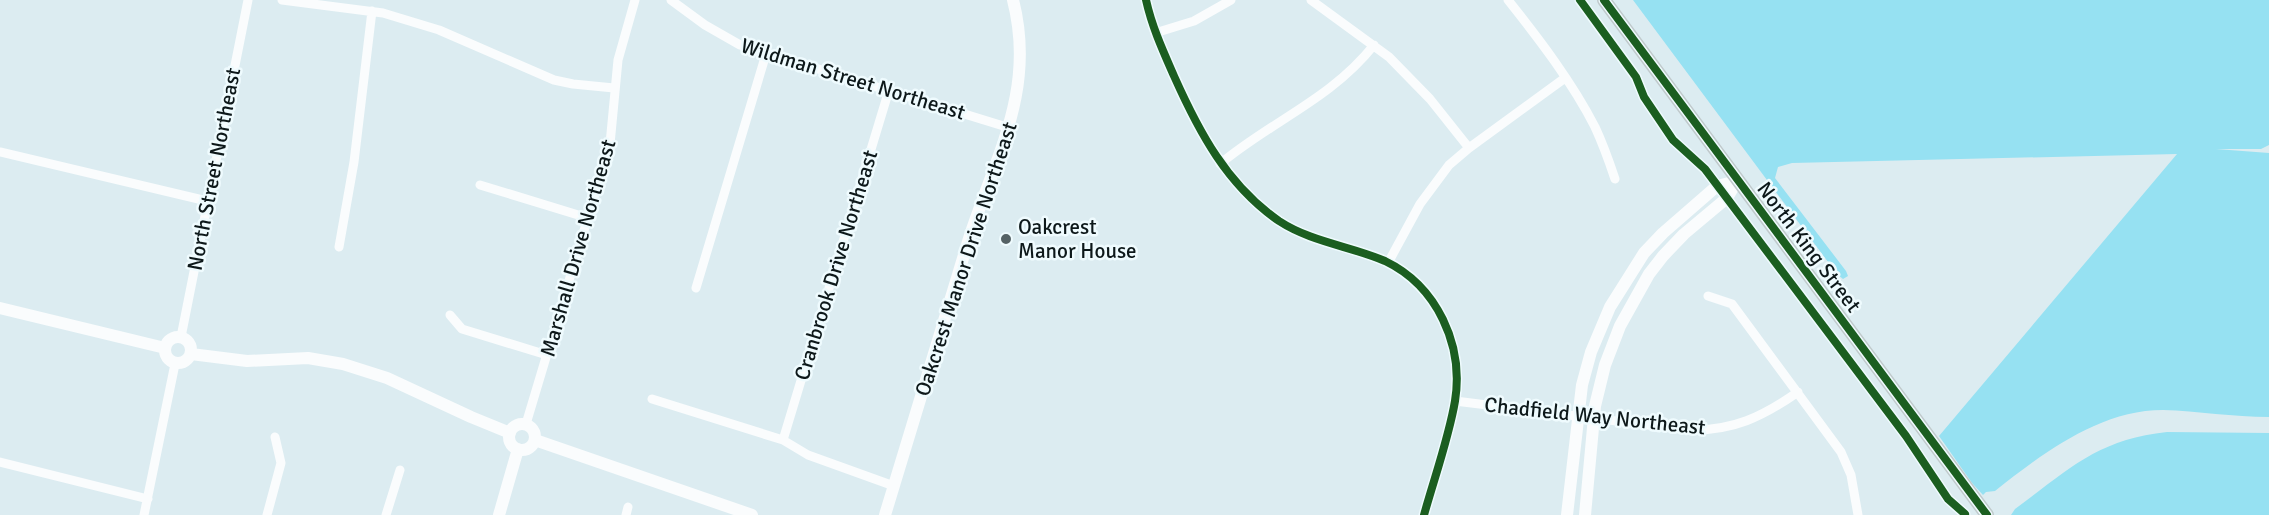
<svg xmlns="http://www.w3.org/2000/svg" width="2269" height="515" viewBox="0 0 2269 515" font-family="Signika,sans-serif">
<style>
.green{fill:#96e1f2}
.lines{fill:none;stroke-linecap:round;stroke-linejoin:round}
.street{stroke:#fafcfd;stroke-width:9}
.secondary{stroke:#fafcfd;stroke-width:12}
.primary{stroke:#c0cacc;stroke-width:14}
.cycleway-casing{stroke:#effbfe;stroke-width:11}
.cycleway{stroke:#1b5e20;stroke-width:8}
.poi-dot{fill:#556265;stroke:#effbfe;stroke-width:2}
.labels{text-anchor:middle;stroke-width:5;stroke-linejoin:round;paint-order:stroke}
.street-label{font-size:21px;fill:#0d181a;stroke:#effbfe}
.poi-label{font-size:21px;fill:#0d181a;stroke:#effbfe;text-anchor:start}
</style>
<rect width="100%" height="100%" fill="#dcecf1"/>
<path class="green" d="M1633,0H2269V145L2261,149H2216L2269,153V417C2233,417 2198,411 2163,410C2099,410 2042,454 1995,491L1986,492L1983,495L1972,483L1939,436L2177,154L1792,163L1778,167L1775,178L1846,271L1848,276L1843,279L1837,274Z
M2167,432L2269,433V515H2011L2015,509C2068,470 2098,439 2167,432Z"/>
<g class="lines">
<path class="street" d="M282,0L383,13L439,30L554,80L573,84L614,88
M671,0L705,25L740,45L1010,128
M1146,0C1152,27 1163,51 1174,76C1199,132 1227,185 1279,221C1311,242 1350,246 1385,261C1437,286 1464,345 1455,401C1449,437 1434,479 1424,515
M1311,0L1389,57L1430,99L1469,148
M1508,0C1539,39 1572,82 1595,127C1603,144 1609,161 1615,179
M1155,33L1194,21L1231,0
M0,152L207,201
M1220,164C1273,120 1330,100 1374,45
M480,185L588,218
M339,247L354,162L372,11
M1388,263L1420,204L1449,165L1469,148L1565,78
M696,288L766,54
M1708,296L1732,304L1841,452L1851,475L1858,515
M450,315L462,329L547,355
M181,337L248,0
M652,399L783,440L808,455L894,486
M1455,401L1689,430C1733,431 1762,417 1798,392
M526,424L610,144L618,60L635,0
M783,440L889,90
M0,462L148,499
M144,515L175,364
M267,515L281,463L275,437
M386,515L400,470
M626,515L628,507"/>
<path class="secondary" d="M0,308L165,348
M165 350a13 13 0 1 1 26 0a13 13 0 1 1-26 0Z
M191,354L247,361L308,358L343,364L387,378L471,417L510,433
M509 437a13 13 0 1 1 26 0a13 13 0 1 1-26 0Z
M535,440L752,515
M499,515L518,449
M885,515C912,425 939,335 967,245C993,160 1037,93 1013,0
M1567,515L1582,385L1591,352L1610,307L1644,253L1663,233L1717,186L1737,181
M1585,515L1595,406L1605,365L1620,326L1649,274L1663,256L1684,234L1727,198L1737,181"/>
<path class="primary" d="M1604,0L1987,515"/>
<defs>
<path id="cycleway" d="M1146,0C1152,27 1163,51 1174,76C1199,132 1227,185 1279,221C1311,242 1350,246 1385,261C1437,286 1464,345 1455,401C1449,437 1434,479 1424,515
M1580,0L1636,77L1644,97L1673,140L1705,169L1906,436L1948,499L1965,514
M1604,0L1987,515"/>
</defs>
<use href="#cycleway" class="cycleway-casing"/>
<use href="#cycleway" class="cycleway"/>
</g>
<circle class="poi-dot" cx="1006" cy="239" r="6"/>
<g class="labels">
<g class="street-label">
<text transform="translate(853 79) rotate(17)" y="7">Wildman Street Northeast</text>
<text transform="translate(214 169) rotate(-79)" y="7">North Street Northeast</text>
<text transform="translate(1809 247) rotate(53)" y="7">North King Street</text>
<text transform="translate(578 248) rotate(-74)" y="7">Marshall Drive Northeast</text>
<text transform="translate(966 259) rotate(-72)" y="7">Oakcrest Manor Drive Northeast</text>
<text transform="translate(836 265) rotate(-73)" y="7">Cranbrook Drive Northeast</text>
<text transform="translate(1595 416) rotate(6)" y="7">Chadfield Way Northeast</text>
</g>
<g class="poi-label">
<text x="1018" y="234">Oakcrest<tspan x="1018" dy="24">Manor House</tspan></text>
</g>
</g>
</svg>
